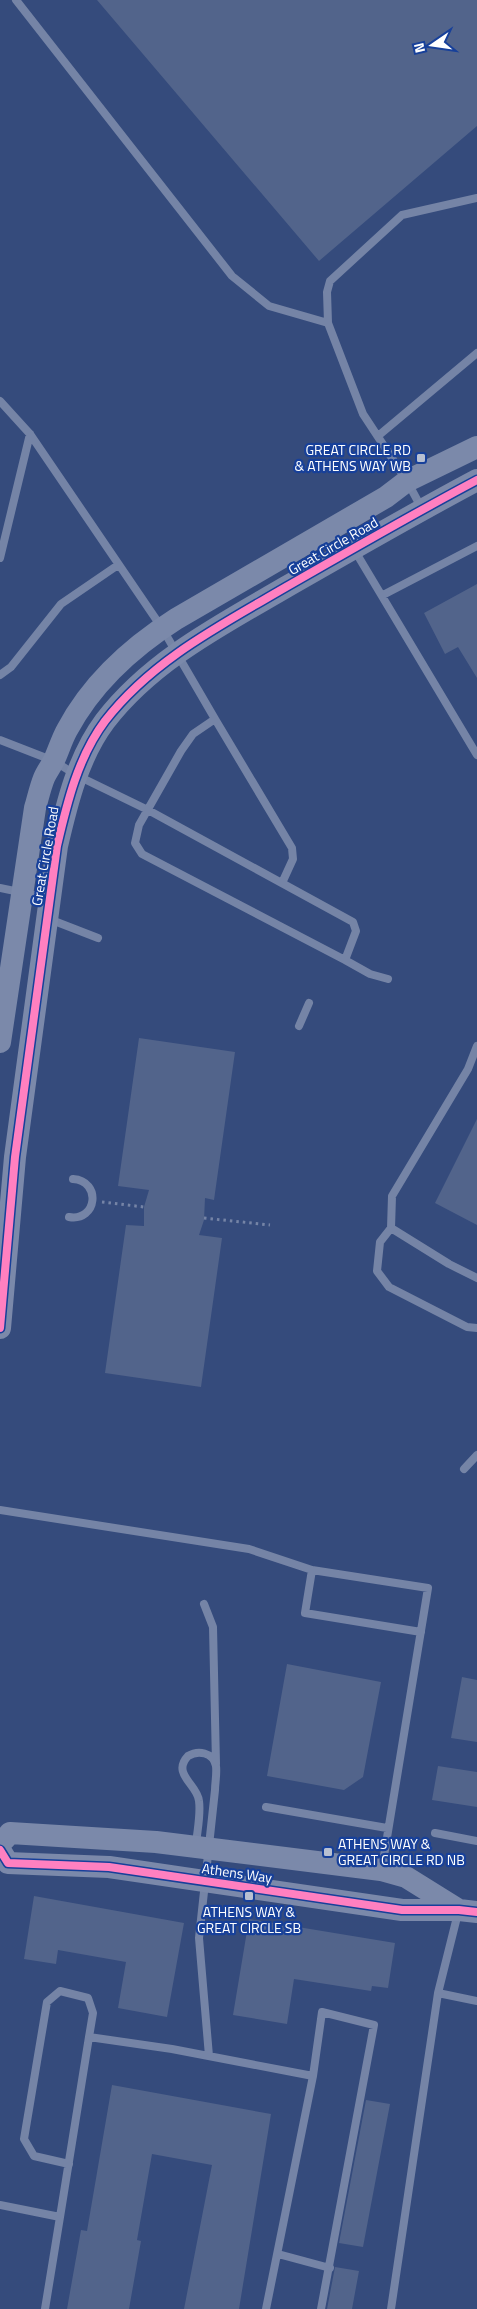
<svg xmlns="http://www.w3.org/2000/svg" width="477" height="2309" viewBox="0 0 477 2309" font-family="'Titillium Web',sans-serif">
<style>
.building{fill:#52648b}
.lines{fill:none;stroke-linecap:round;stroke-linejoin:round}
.path{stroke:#7584a6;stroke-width:3;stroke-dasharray:2.5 4;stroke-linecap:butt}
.lane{stroke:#7584a6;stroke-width:8}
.secondary{stroke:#7b89aa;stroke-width:22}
.cycleway-casing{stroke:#17409a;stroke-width:11}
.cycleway{stroke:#ff80c0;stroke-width:8}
.poi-dot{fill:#b8c0d1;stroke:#17409a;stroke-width:2}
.labels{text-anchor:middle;stroke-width:4.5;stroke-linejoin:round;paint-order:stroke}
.poi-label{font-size:14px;fill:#fff;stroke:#17409a;text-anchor:end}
.street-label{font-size:14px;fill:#fff;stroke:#17409a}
</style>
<rect width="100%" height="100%" fill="#354b7c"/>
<path class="building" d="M97,0H477V126L319,261Z
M477,584V678L458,647L445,654L424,613Z
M139,1038L235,1052L214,1200L205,1198L204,1220L199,1235L222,1238L201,1387L105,1373L126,1225L144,1226V1207L149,1190L118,1186Z
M477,1119V1225L435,1203Z
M287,1664L381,1682L363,1777L344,1790L267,1776Z
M462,1677L477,1680V1742L451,1738Z
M438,1766L477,1772V1807L432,1800Z
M34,1896L184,1923L167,2017L118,2008L126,1962L58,1950L56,1964L24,1959Z
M249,1919L395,1943L388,1988L372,1986L371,1991L294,1979L287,2024L233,2015Z
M112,2085L271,2114L239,2309H184L212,2165L152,2154L137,2240L141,2241L129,2309H67L81,2230L87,2231Z
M366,2100L390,2104L363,2247L339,2243Z
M335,2267L359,2271L352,2309H327Z"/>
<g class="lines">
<path class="path" d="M102,1202L144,1207
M204,1218L270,1225"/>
<path class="lane" d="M16,0L232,276L269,306L328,323L363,414L407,481L422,509
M328,323L327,292L330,281L402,215L477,198
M0,401L30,434L162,628L215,719
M378,436L477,353
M355,551L477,755
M0,558L30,434
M383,595L477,546
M0,675L11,667L61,604L118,565
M0,740L54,761L76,775L148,810L353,922L356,931L345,960L142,854L135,843L139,825L181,751L193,734L215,719L292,848L293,859L282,883
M0,888L48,898
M49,919L98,938
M345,960L370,974L388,979
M299,1026L309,1003
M477,1046L468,1069L392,1196L391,1228L449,1264L477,1278
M69,1217C97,1222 102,1181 73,1179
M391,1228L380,1242L377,1271L389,1287L467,1327L477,1328
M464,1469L477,1455
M0,1510L249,1549L312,1570L428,1588L382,1868
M312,1570L305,1613L421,1632
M204,1604L213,1627L216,1764
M266,1807L387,1828
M435,1833L477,1841
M196,1845C197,1831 201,1815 199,1801C198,1785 171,1774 188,1756C198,1750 213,1752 216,1766C217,1774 215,1783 215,1790L199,1938L209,2056
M458,1913L438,1993L477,2001
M69,2164L34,2156L24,2139L47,2002L60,1991L88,1998L93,2013L89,2037
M0,2205L60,2217L89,2037L172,2049L313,2076L322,2012L374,2025L321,2309
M278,2254L330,2268
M45,2309L60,2217
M266,2309L313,2076
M391,2309L438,1993"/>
<path class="secondary" d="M0,1042L35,808C38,798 40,788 44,778C47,771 52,765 55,758C59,749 62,739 67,730C92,683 132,647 176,619L386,497L407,481L477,447
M0,1328L15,1157L57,846C67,803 78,757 105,721C152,660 221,625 286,587C349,551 413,514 477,480
M0,1844L10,1833L156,1842L381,1870L406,1877L459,1910
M0,1850L8,1863L109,1867L402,1910H459L477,1912"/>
<defs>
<path id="cycleway" d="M0,1328L15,1157L57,846C67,803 78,757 105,721C152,660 221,625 286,587C349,551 413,514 477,480
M0,1850L8,1863L109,1867L402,1910H459L477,1912"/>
</defs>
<use href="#cycleway" class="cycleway-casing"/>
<use href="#cycleway" class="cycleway"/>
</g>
<g class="poi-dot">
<rect x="416" y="453" width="10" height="10" rx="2.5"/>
<rect x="323" y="1847" width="10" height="10" rx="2.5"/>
<rect x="244" y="1891" width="10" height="10" rx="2.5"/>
</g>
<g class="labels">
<g class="poi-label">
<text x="411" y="455">GREAT CIRCLE RD<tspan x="411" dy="16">&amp; ATHENS WAY WB</tspan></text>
<text x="338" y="1849" text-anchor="start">ATHENS WAY &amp;<tspan x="338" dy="16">GREAT CIRCLE RD NB</tspan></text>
<text x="249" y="1917" text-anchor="middle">ATHENS WAY &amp;<tspan x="249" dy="16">GREAT CIRCLE SB</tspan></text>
</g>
<g class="street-label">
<text transform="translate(333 546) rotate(-30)" y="5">Great Circle Road</text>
<text transform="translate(45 856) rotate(-80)" y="5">Great Circle Road</text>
<text transform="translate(237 1873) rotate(8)" y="5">Athens Way</text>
</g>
</g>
<g transform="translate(432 45) rotate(257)" stroke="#17409a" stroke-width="4" paint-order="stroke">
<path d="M0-4L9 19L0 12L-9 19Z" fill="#ffffff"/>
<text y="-8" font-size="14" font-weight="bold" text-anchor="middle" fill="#ffffff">N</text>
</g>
</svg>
